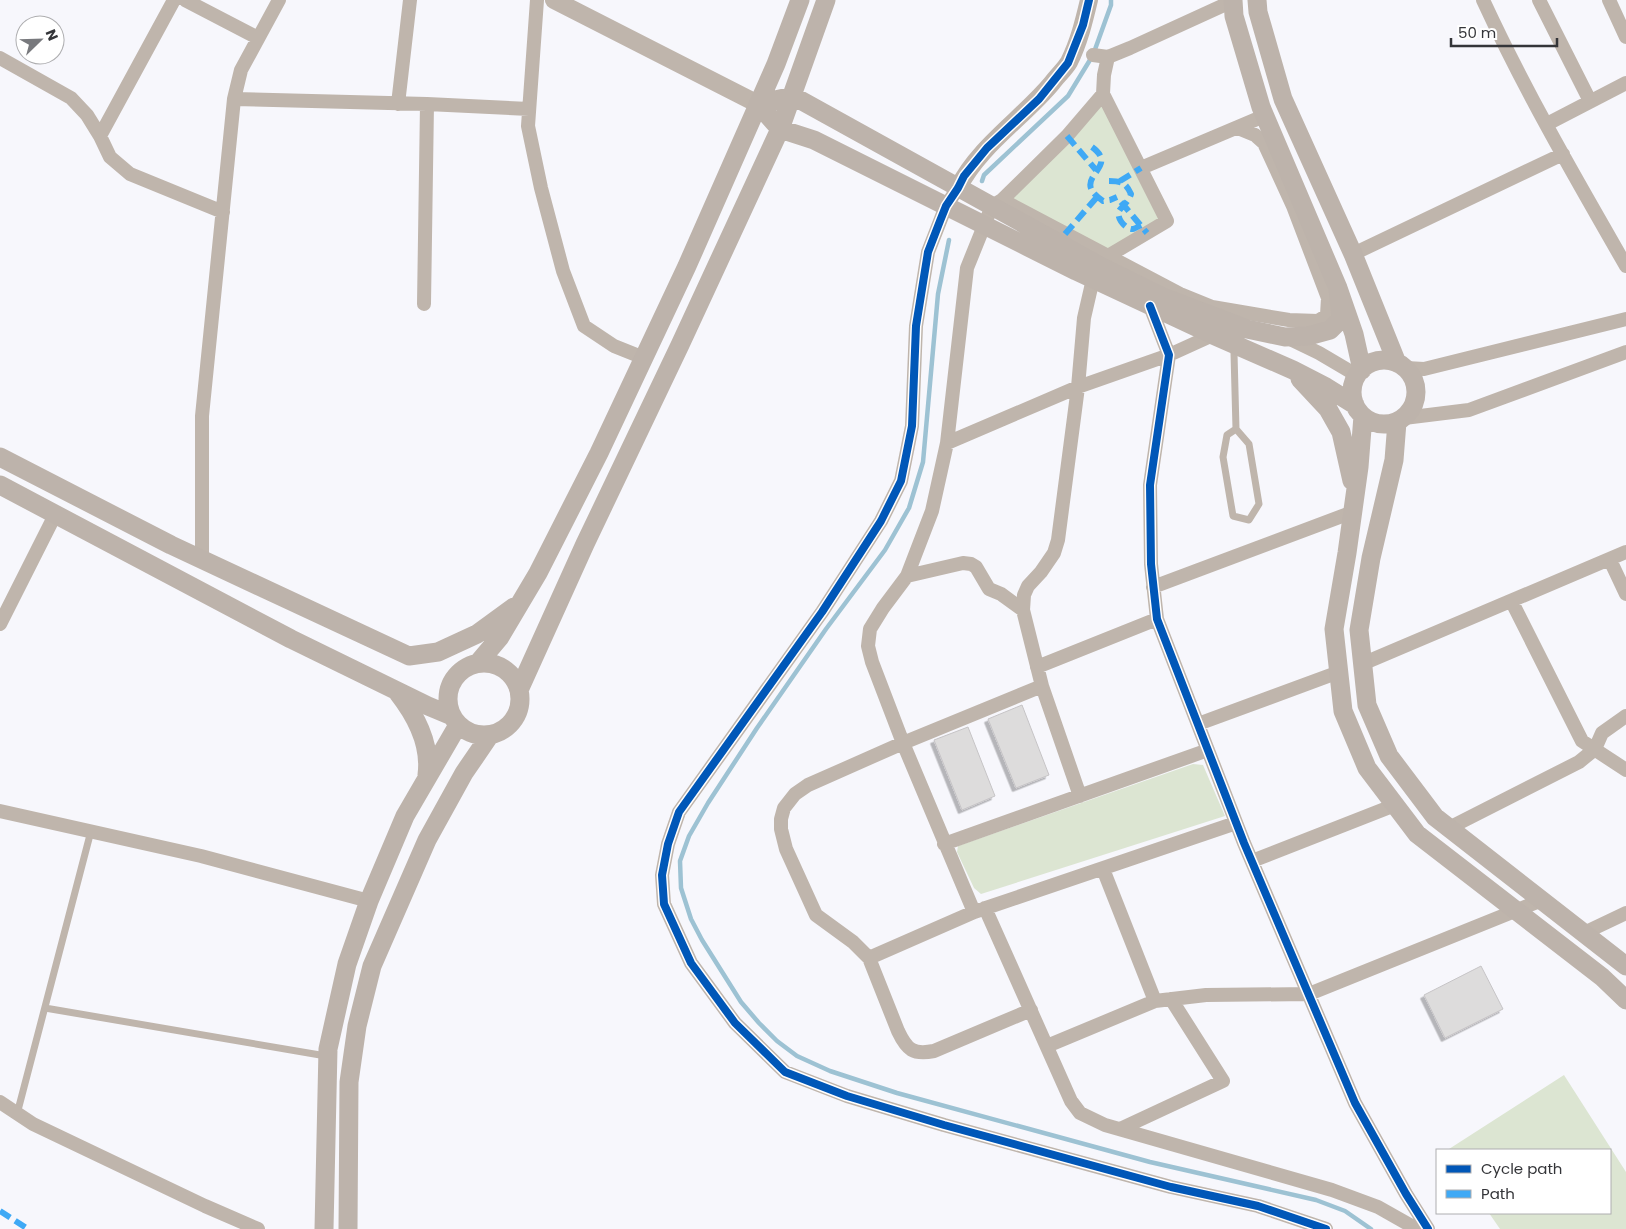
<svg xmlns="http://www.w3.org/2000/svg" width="1626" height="1229" viewBox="0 0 1626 1229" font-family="Poppins,sans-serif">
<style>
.green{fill:#dce5d2}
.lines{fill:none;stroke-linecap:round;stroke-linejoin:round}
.stream{stroke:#9dc2d3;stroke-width:4.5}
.building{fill:#dddcdc;stroke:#c6c4c6;filter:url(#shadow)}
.service{stroke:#bfb5ac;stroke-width:7}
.minor{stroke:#bfb5ac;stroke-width:14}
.tertiary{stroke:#bfb5ac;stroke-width:18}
.secondary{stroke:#bdb3ab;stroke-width:19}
.quiet{stroke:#3fa9f5;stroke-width:6;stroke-dasharray:12 6;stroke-linecap:butt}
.cycleway-casing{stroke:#fff;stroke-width:11}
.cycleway{stroke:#0057b8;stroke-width:8}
</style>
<defs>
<filter id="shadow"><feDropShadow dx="-3.5" dy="3.5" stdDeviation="0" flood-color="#0004"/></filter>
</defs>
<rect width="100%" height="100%" fill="#f7f7fc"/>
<path class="green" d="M1102,99L1164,221L1108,254L1006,200Z
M1193,764L1203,765L1225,816L981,894L974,888L957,852L958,846Z
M1564,1075L1626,1172V1229H1500L1489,1213H1610V1150H1449V1149Z"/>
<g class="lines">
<path class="stream" d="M982,181L984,175L1068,96L1093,55L1111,5V0
M949,240L938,294L923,462L909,508L885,550L826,629L757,728L708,803L689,836L680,861L681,888L691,919L702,940L741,1002L759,1023L777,1041L797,1056L830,1071L897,1093L1150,1162L1316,1200L1345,1211L1371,1229"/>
</g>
<path class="building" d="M1022,705L1049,775L1016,788L988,719Z
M968,727L995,796L962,810L934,740Z
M1481,966L1503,1009L1445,1038L1424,995Z"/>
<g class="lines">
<path class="service" d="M1236,346L1234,353L1236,429L1249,444L1259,504L1249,520L1233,516L1223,457L1227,435L1236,429
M45,1008L326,1056
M17,1114L91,831"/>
<path class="minor" d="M185,0L258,38
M537,0L528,126L541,188L563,271L584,326L614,346L644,358
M1483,0C1525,91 1576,179 1626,266
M1539,0L1590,101
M1609,0L1626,37
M1093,55L1108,57L1130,48L1233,1
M1108,57L1104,75L1103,94L1167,221L1108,256
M0,58L71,98L87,115L100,136L110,157L130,174L223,212
M1103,94L1067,136L1002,200L1180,294L1212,307L1289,320L1318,321L1327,315L1328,298L1293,206L1264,143L1255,135L1238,128
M234,99L427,104L529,109
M398,104L410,0
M1547,124L1626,83
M100,136L174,0
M1141,168L1264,116
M958,188L946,206L928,252L916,326L912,426L901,481L881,521L822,612L679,812L668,844L662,875L664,904L691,963L735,1023L785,1072L847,1096L944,1125L1171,1187L1258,1206L1326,1229
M1353,254L1563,154
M424,304L427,104
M1150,306L1169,355L1150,485L1151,564L1157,619L1244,843L1355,1103L1406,1194L1428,1229
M1288,338L1319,353L1358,376
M1406,368L1424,369L1626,319
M1404,418L1469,410L1626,352
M947,443L1078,387L1169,355L1213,335
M202,560V416L234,99L241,70L279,0
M1610,560L1626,594
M907,576L963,563L971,564L976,567L989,589L1001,594L1023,610
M1153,587L1353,512
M1512,602L1582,741L1626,770
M0,624L55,515
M1362,664L1626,552
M1037,667L1157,619
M1198,724L1339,672
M1080,796L1042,686L1023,610L1024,595L1028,586L1041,572L1054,553L1058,540L1078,387L1084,318L1093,279
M0,811L201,856L369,901
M1449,828L1579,762L1595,749L1602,733L1626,716
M944,844L1208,750
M1252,861L1395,805
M1103,869L1155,1001
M985,908L1071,1101L1080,1113L1105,1125L1332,1190L1378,1207L1417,1229
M974,912L903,743L872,662L868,646L870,629L883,608L907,576L932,511L947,443L967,268L992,206L1002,200
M1584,933L1626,913
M869,958L974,912L1236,823
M1031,1010L934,1051C913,1055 907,1050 898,1031L869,958L853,942L816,915L786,849L781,829V819L784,808L795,794L808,785L903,743L1042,686
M1047,1046L1155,1001L1206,995L1309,994L1542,900
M0,1102L33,1124L205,1206L258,1229
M1120,1129L1223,1081L1171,999"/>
<path class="tertiary" d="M554,0L758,104
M958,188C979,146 1023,118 1052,83C1057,76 1065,69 1069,62C1079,42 1084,21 1089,0"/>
<path class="secondary" d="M1233,0L1234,16L1261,107L1338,288L1354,334L1362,370
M1257,0L1258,12L1283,99L1353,254L1397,363
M1338,288L1341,319L1330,330L1308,336L1285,337L1247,329L1165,298L1102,267L793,96L758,104L780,129L814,140L1076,271L1213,335L1293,370L1326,387L1355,405
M1352 392a32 32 0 1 1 64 0a32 32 0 1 1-64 0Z
M1300,379L1328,409L1341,432L1352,481
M1363,416L1359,467L1347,553L1334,629L1343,711L1367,768L1417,834L1602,977L1626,1000
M1397,422L1394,460L1371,558L1359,630L1367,705L1389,756L1435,817L1626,966
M0,457L171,545L409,656L438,652L477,634L514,607
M0,485L291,639L428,706L452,716
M478,663L500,637L538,573L599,453L687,266L776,64L800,0
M448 699a36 36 0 1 1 72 0a36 36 0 1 1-72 0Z
M519,690L585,544L680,345L780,129L826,0
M398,693C416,716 431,745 427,775
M324,1229L328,1049L347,964L369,901L405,816L458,725
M348,1229L349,1082L357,1026L372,966L427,840L464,773L490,735"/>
<path class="quiet" d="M1067,136L1096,170
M1092,147C1122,169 1067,177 1103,201L1110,200L1117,197
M1109,181C1122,181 1126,183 1131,194C1128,203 1122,206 1119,211C1116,218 1126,230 1133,229C1135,229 1139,226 1141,225
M1120,181L1141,168
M1121,202L1147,233
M1065,234L1097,197
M0,1211L28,1229"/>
<defs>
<path id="cycleway" d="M1089,0L1083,25L1068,63L1039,99L987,148L964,176L958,188L946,206L940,221L928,252L916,326L912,426L901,481L881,521L822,612L679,812L668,844L662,875L664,904L691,963L735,1023L785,1072L847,1096L944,1125L1171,1187L1258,1206L1326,1229
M1150,306L1169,355L1150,485L1151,564L1157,619L1244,843L1355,1103L1406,1194L1428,1229"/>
</defs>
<use href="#cycleway" class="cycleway-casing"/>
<use href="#cycleway" class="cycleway"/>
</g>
<rect x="1436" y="1149" width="175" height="65" fill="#ffffff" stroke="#aeaeb0"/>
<rect x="1446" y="1165" width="25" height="8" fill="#0057b8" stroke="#aeaeb0"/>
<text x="1481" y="1174" font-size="15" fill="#343539">Cycle path</text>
<rect x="1446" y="1190" width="25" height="8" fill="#3fa9f5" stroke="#aeaeb0"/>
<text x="1481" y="1199" font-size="15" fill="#343539">Path</text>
<g transform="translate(40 40) rotate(67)"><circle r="24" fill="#ffffff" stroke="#aeaeb0"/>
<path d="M0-4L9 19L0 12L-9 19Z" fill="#78797d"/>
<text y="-8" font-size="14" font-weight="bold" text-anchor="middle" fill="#343539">N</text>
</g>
<path d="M1451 38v8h106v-8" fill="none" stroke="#343539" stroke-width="2.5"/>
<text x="1458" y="38" font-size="15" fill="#343539" stroke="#ffffff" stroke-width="4" paint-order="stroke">50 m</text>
</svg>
